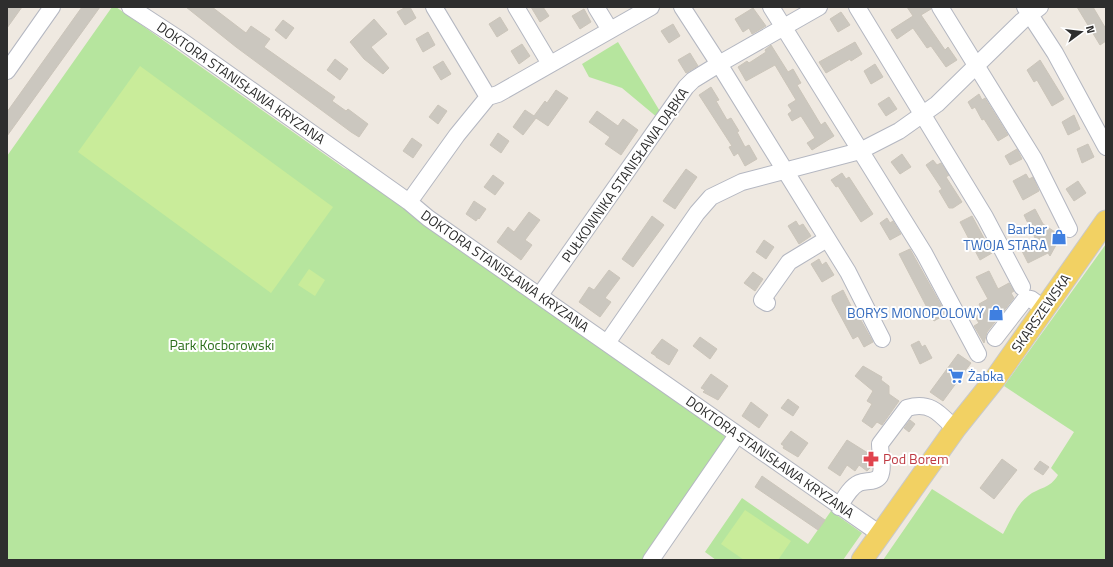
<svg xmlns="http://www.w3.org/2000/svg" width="1113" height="567" viewBox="0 0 1113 567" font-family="'Titillium Web',sans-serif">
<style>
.green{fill:#b6e59e}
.pitch{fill:#c9ec9a}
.building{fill:#cbc7bf;stroke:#cbc5ba}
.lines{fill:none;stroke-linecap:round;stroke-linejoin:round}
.minor-casing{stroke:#b4b7c1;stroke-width:18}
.major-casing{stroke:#c9c9c9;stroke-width:23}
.minor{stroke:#fff;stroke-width:16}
.major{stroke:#f2d163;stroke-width:21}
.labels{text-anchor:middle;stroke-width:4;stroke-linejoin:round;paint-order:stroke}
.street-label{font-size:14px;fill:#2e2e2e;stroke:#fff}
.shop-label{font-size:14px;fill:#366cbe;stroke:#fff;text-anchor:end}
.park-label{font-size:14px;fill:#2c6e1b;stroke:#fff}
.health-label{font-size:14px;fill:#be3a42;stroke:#fff;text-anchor:start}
</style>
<rect width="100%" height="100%" fill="#efe9e1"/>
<path class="green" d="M112,7H116L344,168L355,173L728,437L643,560H7V156Z
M618,42L661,113L658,118L622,88L589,77L582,64Z
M1106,244V560H883L932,489L1003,534C1010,522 1016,505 1028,496C1039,487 1050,489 1058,475L1051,468L1074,432L1004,386Z
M742,498L808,544L831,511L862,533L843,560H716L705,552Z"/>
<path class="pitch" d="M140,66L333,207L271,293L78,152Z
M309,269L325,280L315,296L298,285Z
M745,510L791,541L778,560H744L721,544Z"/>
<path class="building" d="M7,7H22L7,28Z
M82,7H100L7,136V112Z
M186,7H212L246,33L251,26L270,39L264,47L335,97L332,101L346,111L348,109L368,124L359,137L351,132L236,47Z
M406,7H410L416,18L405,25L397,12Z
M531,7H543L549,16L540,22Z
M907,7H931V9L921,15L945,50L948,47L957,60L946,67L931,46L927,48L913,28L897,39L891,30L913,16Z
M1077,7H1093L1106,29V41L1100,45Z
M753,8L766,26L752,34L749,28L743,32L735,19Z
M584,9L591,22L580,29L572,16Z
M841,12L850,25L838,32L830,19Z
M500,17L508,30L497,37L489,24Z
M374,19L387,34L371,47L389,68L383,74L364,59L350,42Z
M283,20L294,28L286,39L275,30Z
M673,24L680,36L669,43L661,31Z
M428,32L435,45L423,52L416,39Z
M855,42L862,54L851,61L850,59L826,73L819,62Z
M522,44L530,56L519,64L511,51Z
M771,45L788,72L793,69L801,83L797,85L821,125L825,122L834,136L812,150L807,143L815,138L801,116L792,121L788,114L792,111L788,105L796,100L775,65L746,81L738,67L747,61L749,63L766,52L765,50Z
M690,53L698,66L686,73L678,60Z
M335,59L348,69L340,80L327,70Z
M1040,60L1064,99L1052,106L1037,80L1034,82L1027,70Z
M443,61L451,74L441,80L433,67Z
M875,64L883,77L871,84L864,71Z
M711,87L719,100L716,101L727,120L731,118L739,131L737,132L745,147L749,145L757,159L745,166L738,153L734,156L729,147L732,146L699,95Z
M556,90L568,98L548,126L536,118L523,135L513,127L525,110L534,116L545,101L547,103Z
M979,94L982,100L985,98L1008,135L998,141L984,119L982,120L975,107L972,109L968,102Z
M889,97L897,109L886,116L878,104Z
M438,105L447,111L438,124L429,117Z
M597,111L618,126L623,119L638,130L621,155L605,144L610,137L589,122Z
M1074,115L1080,129L1068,135L1062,122Z
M498,133L509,141L501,153L490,145Z
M412,138L422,145L413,158L403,151Z
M1088,144L1094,157L1082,163L1077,149Z
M1017,149L1022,159L1010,165L1005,156Z
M902,154L911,167L900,174L891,162Z
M933,160L937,165L941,163L949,175L946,177L962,202L953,208H949L939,191L942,189L926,165Z
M686,169L697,177L675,209L663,201Z
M842,173L846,179L849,177L873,214L861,222L838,186L836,187L831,180Z
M1026,174L1029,179L1033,177L1039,191L1023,200L1013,181Z
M493,175L504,183L495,195L484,187Z
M1078,181L1086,193L1074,201L1066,189Z
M474,201L486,209L479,219L478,218L476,221L466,214Z
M1035,209L1043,224L1061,236L1050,256L1048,253L1028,263L1021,249L1037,242L1024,215Z
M529,212L540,220L525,240L532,245L521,260L497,242L508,227L514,232Z
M652,216L664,225L633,267L622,259Z
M972,216L992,253L980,260L960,222Z
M887,218L890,223L893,221L901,234L890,240L880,223Z
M796,221L799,226L803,224L811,236L799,244L788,226Z
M764,240L774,247L766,259L756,252Z
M910,249L946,314L934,321L899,254Z
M819,259L822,265L826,262L834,275L822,282L811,264Z
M609,270L620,278L605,298L611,302L600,317L579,302L589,287L594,290Z
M989,271L998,289L1009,283L1014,291L1011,293L1014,298L987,332L984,343L974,326L979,323L975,317L983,312L979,304L988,299L976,277Z
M753,272L763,279L755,291L744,283Z
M843,290L855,314L857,313L873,342L864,347L858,336L853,339L832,300V296Z
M700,337L717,349L710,359L693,346Z
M662,339L678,350L669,365L656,357V356L651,353Z
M919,341L922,347L925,345L932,358L920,364L911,345Z
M958,354L971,363L943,401L930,392Z
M863,366L882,377L881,380L889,386V394L899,401L882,425L877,422L872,428L862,421L872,404L867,401L873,391L855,376Z
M711,374L728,386L718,400L703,392L705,390L701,388Z
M788,399L799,407L793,416L781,408Z
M751,402L768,415L759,428L742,416Z
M910,420L915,424L909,432L904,428Z
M791,431L808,443L798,457L783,448L784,446L781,444Z
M847,440L871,455L872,466L867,471L859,465L855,471L847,465L840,476L828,468Z
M1002,459L1017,470L994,499L980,488Z
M1040,461L1049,467L1043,475L1034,469Z
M762,476L825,520L818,530L755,487Z"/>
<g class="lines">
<defs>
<path id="minor" d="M130,7L179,39L409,202L428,218L880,534
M516,7L550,64
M596,7L610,30
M682,7L719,64L848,272L882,339
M771,7L924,253L978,354
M857,7L985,217L1022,287
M940,7L1034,159L1069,229
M1025,7L1055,53L1106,147
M7,71L52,7
M488,97L498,94L651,7
M409,202L457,135L488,97L434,7
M540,295L686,87L693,80L719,64L819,7
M767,303L762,300L789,262L827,239
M995,338L1026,298L1031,299L1043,308
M607,343L697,213L711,197L742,182L860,151L899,131L937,104L1022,21L1040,7
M839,507C844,499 850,487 859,483C866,480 875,483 880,476C884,468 880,453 880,444L907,408C931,401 940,414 955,429
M651,560L737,435"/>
<path id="major" d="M862,560L955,429L995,379L1106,221"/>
</defs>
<use href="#minor" class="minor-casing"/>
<use href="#major" class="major-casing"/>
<use href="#minor" class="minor"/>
<use href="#major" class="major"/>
</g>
<defs>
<symbol id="shop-bare" viewBox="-9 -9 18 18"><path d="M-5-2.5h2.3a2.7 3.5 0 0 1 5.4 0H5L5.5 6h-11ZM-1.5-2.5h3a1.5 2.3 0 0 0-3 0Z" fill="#3f7fe0" stroke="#fff" stroke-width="2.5" paint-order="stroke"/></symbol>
<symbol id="supermarket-bare" viewBox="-9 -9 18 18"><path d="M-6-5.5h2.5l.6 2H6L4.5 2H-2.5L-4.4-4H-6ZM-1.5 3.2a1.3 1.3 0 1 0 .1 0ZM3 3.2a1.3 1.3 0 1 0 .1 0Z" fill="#3f7fe0" stroke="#fff" stroke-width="2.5" paint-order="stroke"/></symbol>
<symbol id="pharmacy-bare" viewBox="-9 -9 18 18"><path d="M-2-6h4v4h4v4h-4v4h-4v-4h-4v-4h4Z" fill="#e0444e" stroke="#fff" stroke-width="2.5" paint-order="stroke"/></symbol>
</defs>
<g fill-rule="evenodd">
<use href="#shop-bare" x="1048" y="226" width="22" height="22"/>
<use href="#shop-bare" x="985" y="302" width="22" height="22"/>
<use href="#supermarket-bare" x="945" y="365" width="22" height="22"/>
<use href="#pharmacy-bare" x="860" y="448" width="22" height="22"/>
</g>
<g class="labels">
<g class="street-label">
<text transform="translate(241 83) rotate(35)" y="5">DOKTORA STANISŁAWA KRYZANA</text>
<text transform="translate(625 175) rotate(-55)" y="5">PUŁKOWNIKA STANISŁAWA DĄBKA</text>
<text transform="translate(505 271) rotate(35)" y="5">DOKTORA STANISŁAWA KRYZANA</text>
<text transform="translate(1041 313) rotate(-55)" y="5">SKARSZEWSKA</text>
<text transform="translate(770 457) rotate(35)" y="5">DOKTORA STANISŁAWA KRYZANA</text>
</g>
<g class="shop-label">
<text x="1047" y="234">Barber<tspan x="1047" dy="16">TWOJA STARA</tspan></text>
<text x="984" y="318">BORYS MONOPOLOWY</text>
<text x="968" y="381" text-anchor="start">Żabka</text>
</g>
<g class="park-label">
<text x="222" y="350">Park Kocborowski</text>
</g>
<g class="health-label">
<text x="883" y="464">Pod Borem</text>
</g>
</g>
<rect width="1113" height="567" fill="none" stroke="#2e2e2e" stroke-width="16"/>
<g transform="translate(1081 32) rotate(75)" stroke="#ffffff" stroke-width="3" paint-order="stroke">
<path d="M0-3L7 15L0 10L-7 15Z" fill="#2e2e2e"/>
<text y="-6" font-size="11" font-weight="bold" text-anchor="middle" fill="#2e2e2e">N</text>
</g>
</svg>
